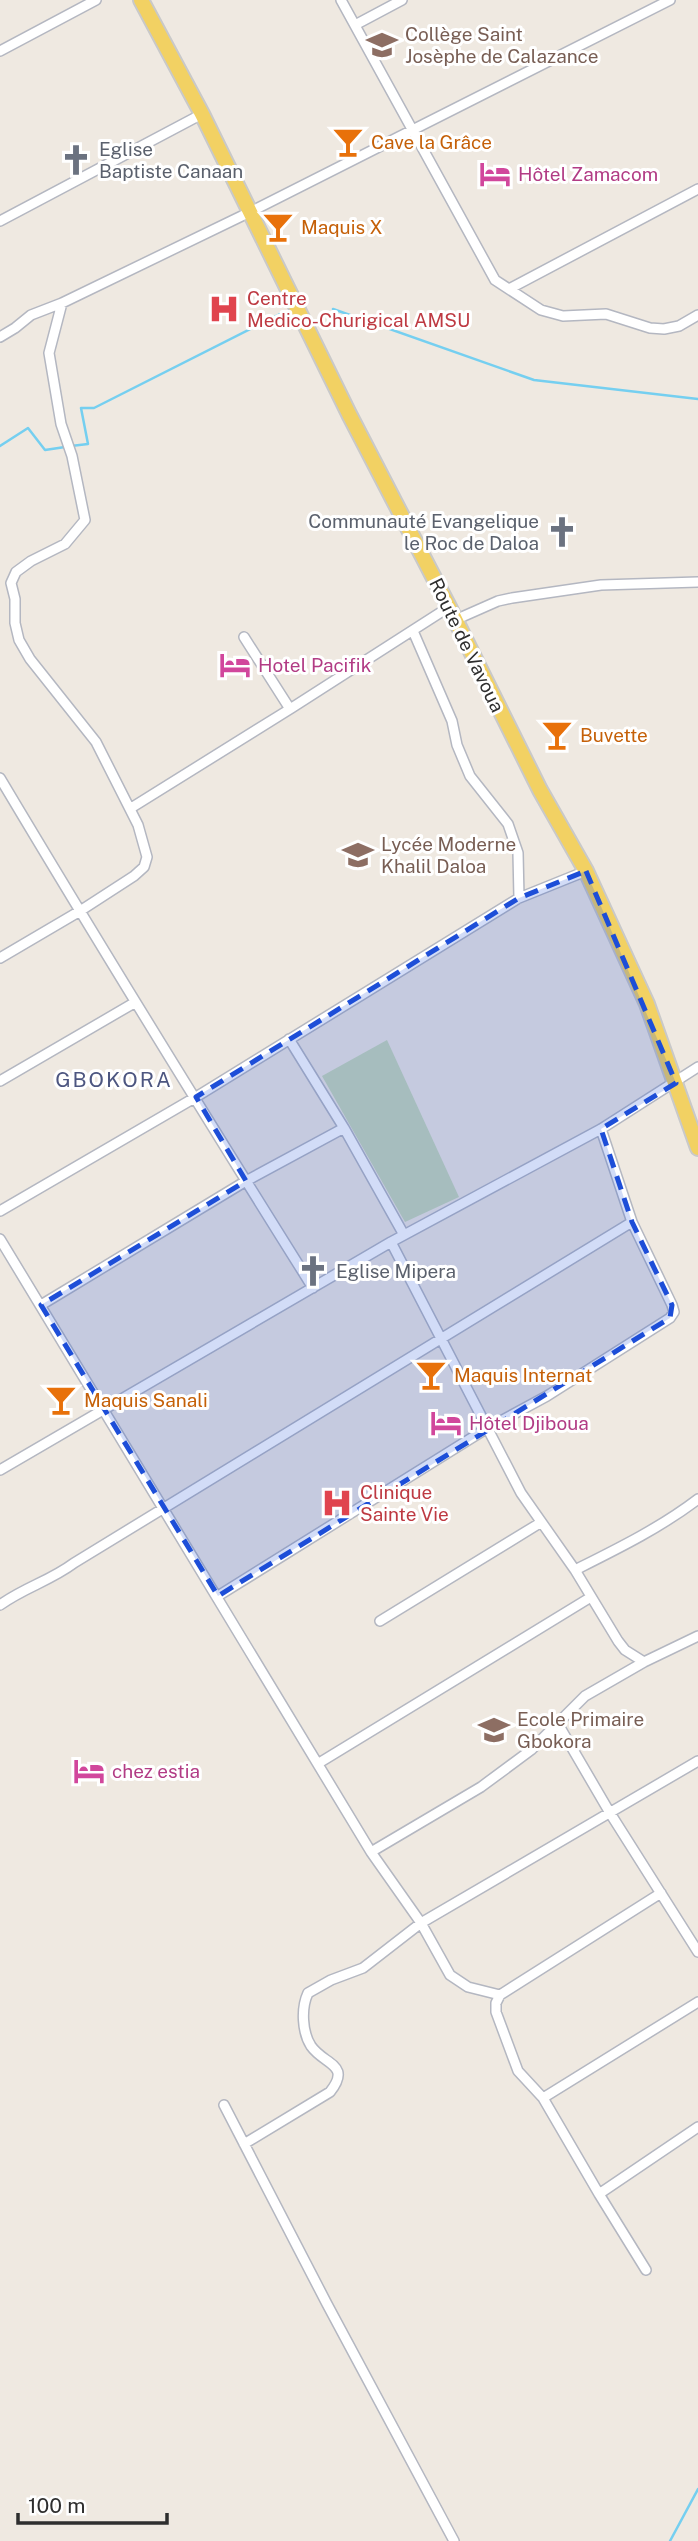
<svg xmlns="http://www.w3.org/2000/svg" width="698" height="2541" viewBox="0 0 698 2541" font-family="'Public Sans',sans-serif">
<style>
.cemetery{fill:#c8d9b8}
.lines{fill:none;stroke-linecap:round;stroke-linejoin:round}
.stream{stroke:#75cff0;stroke-width:2.5}
.street-casing{stroke:#b4b7c1;stroke-width:12}
.primary-casing{stroke:#c9c9c9;stroke-width:18}
.street{stroke:#fff;stroke-width:9}
.primary{stroke:#f2d163;stroke-width:14}
.marked{fill:#1d4ed8;fill-opacity:0.2;stroke:#1d4ed8;stroke-width:5;stroke-dasharray:14 9;stroke-linejoin:round}
.labels{text-anchor:middle;stroke-width:6;stroke-linejoin:round;paint-order:stroke}
.education-label{font-size:19px;fill:#785e54;stroke:#fff;text-anchor:start}
.food-label{font-size:19px;fill:#c56008;stroke:#fff;text-anchor:start}
.worship-label{font-size:19px;fill:#5b616d;stroke:#fff;text-anchor:start}
.hotel-label{font-size:19px;fill:#b23c85;stroke:#fff;text-anchor:start}
.health-label{font-size:19px;fill:#be3a42;stroke:#fff;text-anchor:start}
.street-label{font-size:19px;fill:#2e2e2e;stroke:#fff}
.neighbourhood-label{font-size:21px;letter-spacing:2px;fill:#4d5680;stroke:#fff}
</style>
<rect width="100%" height="100%" fill="#efe9e1"/>
<path class="cemetery" d="M387,1040L459,1197L405,1222L322,1076Z"/>
<g class="lines">
<path class="stream" d="M333,309L534,380L698,399
M0,446L28,428L45,450L65,447
M71,446L88,444L81,408H94L282,313
M670,2541L698,2489"/>
<defs>
<path id="street" d="M341,0L495,280L541,310L563,316L606,314L650,328L664,329L679,326L698,315
M355,25L402,0
M0,51L96,0
M0,221L202,114
M509,289L698,189
M0,337L15,328L31,315L62,303L250,212L670,0
M455,620L498,601L512,598L601,585L698,582
M413,631L452,721L457,745L470,776L508,824L518,853L519,898
M244,637L290,709L449,607
M0,778C102,949 207,1119 313,1288
M131,808L290,709
M0,958L80,911L134,876L144,867L147,857L138,825L96,742L30,659L19,640L15,623V599L11,583L16,572L31,561L65,544L85,520L72,456L61,424L49,353L62,303
M289,1039L344,1128L404,1235
M0,1081L134,1003
M0,1211L196,1097L519,898L586,871
M0,1239L371,1852L421,1923L450,1975L468,1987L500,1995
M391,1242L521,1493L575,1570L618,1641L625,1650L644,1662
M41,1305L246,1181L344,1128
M0,1470L391,1242L601,1129L698,1067
M575,1570C617,1549 660,1528 698,1499
M218,1596L486,1429L547,1396L670,1318L674,1312L672,1305L632,1222
M0,1605C25,1587 50,1581 74,1563L632,1222L601,1129
M380,1621L540,1523
M558,1724L610,1813L698,1952
M319,1763L591,1597
M371,1852L481,1787L531,1750L585,1696L644,1662L698,1636
M543,2098L698,2002
M224,2105L327,2304L454,2541
M244,2144L330,2092C352,2064 324,2065 311,2046C302,2032 301,2008 308,1993L331,1980L363,1968L421,1923L698,1761
M599,2194L698,2127
M646,2270L599,2194L543,2098L518,2071L496,2012V2003L500,1995L661,1893"/>
<path id="primary" d="M141,0L202,114L349,414L449,607L540,790L586,871L647,1004L698,1148"/>
</defs>
<use href="#street" class="street-casing"/>
<use href="#primary" class="primary-casing"/>
<use href="#street" class="street"/>
<use href="#primary" class="primary"/>
</g>
<path class="marked" d="M586,871L676,1083L601,1129L632,1222L672,1305L670,1318L218,1596L41,1305L246,1181L196,1097L519,898Z"/>
<defs>
<symbol id="school-bare" viewBox="-9 -9 18 18"><path d="M0-5L7-2L0 1L-7-2ZM-4 1L0 2.5L4 1V4Q0 6-4 4Z" fill="#8d6e63" stroke="#fff" stroke-width="2.5" paint-order="stroke"/></symbol>
<symbol id="bar-bare" viewBox="-9 -9 18 18"><path d="M-6-5H6L.8 .8V4.5H3.5V6h-7V4.5H-.8V.8Z" fill="#e8710a" stroke="#fff" stroke-width="2.5" paint-order="stroke"/></symbol>
<symbol id="church-bare" viewBox="-9 -9 18 18"><path d="M-1.2-6h2.4v3.5h3.3v2.4h-3.3V6h-2.4V-.1h-3.3v-2.4h3.3Z" fill="#6b7280" stroke="#fff" stroke-width="2.5" paint-order="stroke"/></symbol>
<symbol id="hotel-bare" viewBox="-9 -9 18 18"><path d="M-6-4.5h1.5V1H6V5H4.5V3h-9V5H-6ZM-4 0a1.8 1.8 0 1 1 3.6 0ZM.5 0V-2.5h3Q6-2.5 6 0Z" fill="#d1479c" stroke="#fff" stroke-width="2.5" paint-order="stroke"/></symbol>
<symbol id="hospital-bare" viewBox="-9 -9 18 18"><path d="M-5-5h3v3.5h4V-5h3V5h-3V1.5h-4V5h-3Z" fill="#e0444e" stroke="#fff" stroke-width="2.5" paint-order="stroke"/></symbol>
</defs>
<g fill-rule="evenodd">
<use href="#school-bare" x="360" y="23" width="44" height="44"/>
<use href="#bar-bare" x="326" y="120" width="44" height="44"/>
<use href="#church-bare" x="54" y="138" width="44" height="44"/>
<use href="#hotel-bare" x="473" y="152" width="44" height="44"/>
<use href="#bar-bare" x="256" y="205" width="44" height="44"/>
<use href="#hospital-bare" x="202" y="287" width="44" height="44"/>
<use href="#church-bare" x="540" y="510" width="44" height="44"/>
<use href="#hotel-bare" x="213" y="643" width="44" height="44"/>
<use href="#bar-bare" x="535" y="713" width="44" height="44"/>
<use href="#school-bare" x="336" y="833" width="44" height="44"/>
<use href="#church-bare" x="291" y="1249" width="44" height="44"/>
<use href="#bar-bare" x="409" y="1353" width="44" height="44"/>
<use href="#bar-bare" x="39" y="1378" width="44" height="44"/>
<use href="#hotel-bare" x="424" y="1401" width="44" height="44"/>
<use href="#hospital-bare" x="315" y="1481" width="44" height="44"/>
<use href="#school-bare" x="472" y="1708" width="44" height="44"/>
<use href="#hotel-bare" x="67" y="1749" width="44" height="44"/>
</g>
<g class="labels">
<g class="education-label">
<text x="405" y="41">Collège Saint<tspan x="405" dy="22">Josèphe de Calazance</tspan></text>
<text x="381" y="851">Lycée Moderne<tspan x="381" dy="22">Khalil Daloa</tspan></text>
<text x="517" y="1726">Ecole Primaire<tspan x="517" dy="22">Gbokora</tspan></text>
</g>
<g class="food-label">
<text x="371" y="149">Cave la Grâce</text>
<text x="301" y="234">Maquis X</text>
<text x="580" y="742">Buvette</text>
<text x="454" y="1382">Maquis Internat</text>
<text x="84" y="1407">Maquis Sanali</text>
</g>
<g class="worship-label">
<text x="99" y="156">Eglise<tspan x="99" dy="22">Baptiste Canaan</tspan></text>
<text x="539" y="528" text-anchor="end">Communauté Evangelique<tspan x="539" dy="22">le Roc de Daloa</tspan></text>
<text x="336" y="1278">Eglise Mipera</text>
</g>
<g class="hotel-label">
<text x="518" y="181">Hôtel Zamacom</text>
<text x="258" y="672">Hotel Pacifik</text>
<text x="469" y="1430">Hôtel Djiboua</text>
<text x="112" y="1778">chez estia</text>
</g>
<g class="health-label">
<text x="247" y="305">Centre<tspan x="247" dy="22">Medico-Churigical AMSU</tspan></text>
<text x="360" y="1499">Clinique<tspan x="360" dy="22">Sainte Vie</tspan></text>
</g>
<g class="street-label">
<text transform="translate(467 645) rotate(64)" y="7">Route de Vavoua</text>
</g>
<g class="neighbourhood-label">
<text x="114" y="1087">GBOKORA</text>
</g>
</g>
<path d="M18 2513v10h149v-10" fill="none" stroke="#2e2e2e" stroke-width="3.5"/>
<text x="28" y="2513" font-size="21" fill="#2e2e2e" stroke="#ffffff" stroke-width="5" paint-order="stroke">100 m</text>
</svg>
